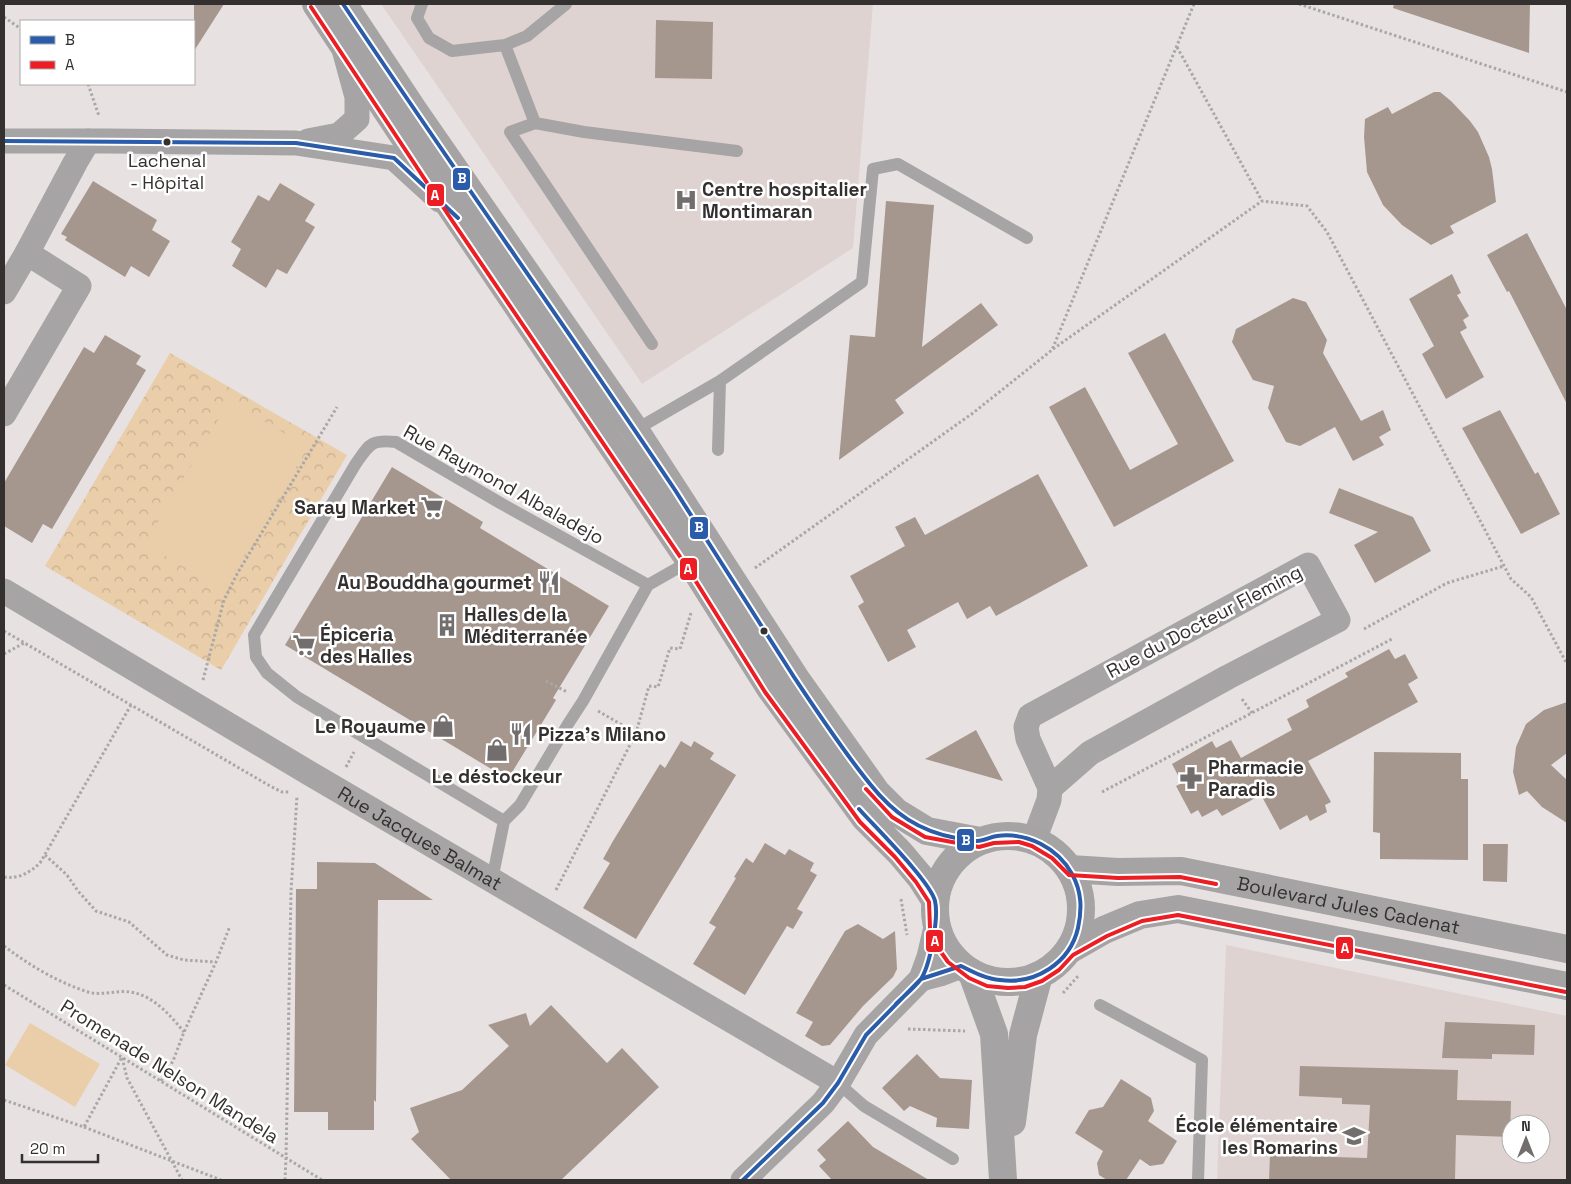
<svg xmlns="http://www.w3.org/2000/svg" width="1571" height="1184" viewBox="0 0 1571 1184" font-family="'Space Grotesk',sans-serif">
<style>
.built{fill:#dfd3d1;fill-rule:evenodd}
.park{fill:url(#park-crowns)}
.garden{fill:#eacda9}
.building{fill:#a6978e}
.lines{fill:none;stroke-linecap:round;stroke-linejoin:round}
.path{stroke:#a9a7a7;stroke-width:3;stroke-dasharray:2.5 2.5;stroke-linecap:butt}
.lane{stroke:#a6a4a5;stroke-width:12}
.street{stroke:#a6a4a5;stroke-width:25}
.secondary{stroke:#a6a3a4;stroke-width:28}
.bus-1-casing{stroke:#fff;stroke-width:8}
.bus-2-casing{stroke:#fff;stroke-width:8}
.bus-1{stroke:#2a5caa;stroke-width:4}
.bus-2{stroke:#ed1d24;stroke-width:4}
.bus-dot{fill:#33302f;stroke:#fff;stroke-width:2}
.labels{text-anchor:middle;stroke-width:5;stroke-linejoin:round;paint-order:stroke}
.bus-label{font-size:18px;fill:#33302f;stroke:#fff}
.poi-label{font-size:19px;font-weight:bold;fill:#33302f;stroke:#fff;text-anchor:start}
.street-label{font-size:19px;fill:#33302f;stroke:#fff}
.line-badge{stroke:#fff;stroke-width:2}
.badge-label{font-size:14px;text-anchor:middle;font-weight:bold;fill:#fff}
</style>
<defs>
<pattern id="park-crowns" width="20" height="18" patternUnits="userSpaceOnUse" patternTransform="scale(1.25)"><rect width="20" height="18" fill="#eacda9"/><path d="M2 6a3 3 0 1 1 6 0M12 15a3 3 0 1 1 6 0" fill="none" stroke="#c9b092"/></pattern>
</defs>
<rect width="100%" height="100%" fill="#e7e2e1"/>
<path class="built" d="M381,4H873L853,248L642,384Z
M1226,945L1567,1016V1180H1217ZM1511,1124H1541V1154H1511Z"/>
<path class="park" d="M170,353L347,455L221,670L45,566Z"/>
<path class="garden" d="M229,401L308,447L223,590L145,544Z
M30,1023L100,1064L75,1107L5,1065Z"/>
<path class="building" d="M194,4H224L194,51Z
M1394,4H1530L1529,53L1393,8Z
M656,20L713,22L712,79L655,78Z
M1434,92H1440L1451,101L1470,121L1478,132L1489,157L1492,169L1496,202L1450,226L1454,233L1431,245L1402,225L1383,205L1367,172L1364,137L1365,119L1388,107L1392,114Z
M93,181L157,220L152,230L170,241L149,277L131,266L125,277L65,240L67,237L61,234Z
M280,183L315,204L305,221L315,227L287,274L277,269L266,288L232,266L241,249L231,242L258,195L269,201Z
M886,201L934,205L922,347L981,303L998,325L895,400L904,413L839,460L850,335L875,337Z
M1527,233L1567,310V404L1509,291L1507,292L1487,255Z
M1452,274L1461,293L1457,295L1469,316L1463,320L1467,328L1460,332L1484,377L1446,399L1422,354L1434,346L1409,299Z
M1293,298L1306,302L1327,340L1323,353L1361,421L1383,410L1391,430L1379,437L1384,445L1353,461L1335,427L1300,446L1286,442L1268,408L1274,386L1253,380L1232,342L1236,329Z
M1165,333L1234,461L1114,527L1049,407L1085,387L1130,470L1178,444L1128,353Z
M105,335L141,356L136,364L146,370L52,529L43,524L32,543L4,526V483L84,347L94,353Z
M1500,410L1535,474L1538,472L1560,514L1521,534L1462,428Z
M392,467L483,522L480,528L609,606L553,698L556,700L508,779L285,645Z
M1038,474L1088,566L996,616L990,606L967,619L958,602L907,630L916,647L888,662L858,606L864,602L850,576L905,546L895,527L915,517L925,535Z
M1339,488L1413,517L1431,551L1375,583L1354,545L1378,532L1329,513Z
M1389,649L1395,659L1405,654L1418,678L1408,684L1418,702L1308,761L1331,802L1325,805L1327,812L1310,821L1307,815L1280,830L1261,795L1222,816L1217,809L1202,817L1198,810L1191,814L1176,786L1182,783L1172,764L1212,741L1216,748L1231,740L1241,758L1292,730L1287,719L1309,707L1306,700L1348,677L1345,673Z
M1567,702V753L1551,765L1567,780V823L1542,807L1527,791L1519,795L1513,772L1516,747L1526,724L1544,710Z
M976,730L1003,781L925,759Z
M681,741L691,747L694,741L714,753L710,759L736,775L636,939L583,908L610,863L603,859L613,841L660,764L665,768Z
M1374,752L1461,753V779H1468V860L1380,859V833L1373,832Z
M765,843L785,855L789,849L814,863L810,871L817,875L797,909L803,912L793,929L787,926L745,995L693,964L716,927L709,923L736,878L734,877L746,858L753,863Z
M1483,844H1508L1507,882L1483,881Z
M317,862L375,863L433,900H378L376,1102L374,1100V1130H328V1112H294L296,889H317Z
M858,924L883,939L895,931L897,969L893,977L863,1006L830,1045L822,1046L805,1036L813,1022L796,1013L845,931Z
M551,1005L607,1063L622,1048L659,1087L561,1180H451L411,1139L419,1132L410,1108L462,1090L509,1046L488,1025L526,1013L530,1026Z
M1445,1022L1535,1025L1534,1055L1492,1054V1059L1442,1058Z
M917,1054L940,1078L972,1080L969,1129L936,1127L937,1118L910,1106L904,1111L882,1088Z
M1300,1066L1458,1070L1457,1100L1511,1101L1510,1137L1456,1135L1455,1180H1269L1270,1155L1367,1158L1370,1105L1342,1104V1098L1299,1096Z
M1121,1079L1151,1098L1154,1111L1148,1121L1177,1141L1163,1164L1150,1166L1140,1159L1126,1180H1107L1099,1175L1097,1163L1103,1151L1075,1133L1089,1110L1103,1107Z
M848,1121L873,1147L929,1180H832L819,1166L826,1160L817,1150Z"/>
<g class="lines">
<path class="path" d="M1299,4L1567,92
M4,17L21,29
M1177,47L1262,201
M88,84L99,116
M1053,349L1262,201L1307,206L1327,232L1511,579L1531,597L1567,664
M755,568L973,413L1052,350L1194,4
M1364,629L1447,583L1504,566
M4,631L270,786L282,792H290
M4,654L24,643
M203,680L224,600L237,574L337,407
M546,681L567,692
M1242,699L1252,713
M598,711L636,733
M346,767L354,752
M1102,792L1392,639
M45,855L67,875L78,891L96,911L129,922L167,955L184,960L216,962
M4,877C19,879 29,873 40,863L131,705
M556,890L636,733L649,686L658,687L670,648L680,649L691,613
M901,899L907,935
M4,946C29,965 57,982 88,992C101,996 116,990 130,992C153,995 170,1015 184,1032
M4,985L322,1180
M1063,993L1079,975
M908,1029L965,1031
M161,1081L173,1061L184,1032L216,962L230,926
M4,1100L84,1127L122,1057L127,1078L182,1180
M84,1127L221,1180
M285,1180L286,1158L291,891L297,796"/>
<path class="lane" d="M422,4L417,18L429,38L452,51L505,45L527,36L566,4
M505,45L535,123
M652,344L510,132L535,123L584,132L737,151
M635,430L720,381L862,282L873,169L898,164L1027,238
M718,450L720,381
M504,821L297,697L267,673L256,657L254,635L355,465C369,445 370,439 396,442L502,504L648,585
M492,880L504,821L520,805L568,724L583,701L648,585L690,561
M1100,1005L1202,1060L1198,1180
M838,1083L864,1106L953,1159"/>
<g class="street">
<path d="M4,141H107L296,143L394,158L440,200"/>
<path d="M308,141L339,135L357,119V97L345,53"/>
<path d="M27,253L75,163L88,141"/>
<path d="M4,292L27,253L79,286L4,414"/>
<path d="M1308,565L1338,620L1228,677L1090,753L1050,788L1028,739L1026,727L1030,716Z"/>
<path id="s1" d="M4,591L309,773L838,1083"/>
<path d="M1034,840L1049,800L1050,788"/>
<path d="M921,979L940,974L961,966"/>
<path d="M743,1180L823,1103L838,1083L866,1035L921,979L929,957L936,927"/>
</g>
<g class="secondary">
<path d="M316,4L456,215L690,561L770,688L865,818L900,853L921,878L935,900"/>
<path d="M343,4L414,111L635,430L796,679L877,793L896,812L927,831L980,841"/>
<circle cx="1008" cy="909" r="73"/>
<path id="s2" d="M1070,869L1118,872L1181,871L1567,949"/>
<path d="M1069,950L1104,930L1140,915L1178,909L1567,986"/>
<path d="M972,973L994,1034L1003,1180"/>
<path d="M1012,1122L1023,1035L1039,975"/>
</g>
<defs>
<path id="bus-1" d="M343,4C452,167 566,327 675,490C715,552 754,615 794,677C818,713 843,751 870,784C894,814 919,831 956,838C963,839 970,841 977,841C984,841 990,837 997,836C1027,832 1058,848 1072,874C1082,892 1082,909 1078,928C1070,963 1035,985 1000,980C986,979 973,972 961,966L921,979L866,1035L838,1083L823,1103L743,1180
M4,141L296,143L394,158L458,218
M859,809C875,827 930,881 935,901C939,918 930,965 921,979C914,988 904,996 896,1004"/>
<path id="bus-2" d="M311,7L451,219L685,564L765,692L860,822L895,857L916,882L929,902L930,928L936,945L948,962L969,978L987,986L1008,988L1025,987L1042,981L1059,970L1073,955L1107,936L1142,921L1178,915L1566,992
M866,789L892,817L925,837L979,847L994,843L1019,842L1032,846L1052,858L1069,875L1118,878L1180,877L1216,884"/>
</defs>
<use href="#bus-1" class="bus-1-casing"/>
<use href="#bus-2" class="bus-2-casing"/>
<use href="#bus-1" class="bus-1"/>
<use href="#bus-2" class="bus-2"/>
</g>
<defs>
<symbol id="hospital-bare" viewBox="-9 -9 18 18"><path d="M-5-5h3v3.5h4V-5h3V5h-3V1.5h-4V5h-3Z" fill="#726e6d" stroke="#fff" stroke-width="2.5" paint-order="stroke"/></symbol>
<symbol id="supermarket-bare" viewBox="-9 -9 18 18"><path d="M-6-5.5h2.5l.6 2H6L4.5 2H-2.5L-4.4-4H-6ZM-1.5 3.2a1.3 1.3 0 1 0 .1 0ZM3 3.2a1.3 1.3 0 1 0 .1 0Z" fill="#726e6d" stroke="#fff" stroke-width="2.5" paint-order="stroke"/></symbol>
<symbol id="restaurant-bare" viewBox="-9 -9 18 18"><path d="M-5-6h1v4h1v-4h1v4h1v-4h1v5L-1.5 .5V6h-2V.5L-5-1ZM5-6V6H3V1.5H1.5Q1.5-4 5-6Z" fill="#726e6d" stroke="#fff" stroke-width="2.5" paint-order="stroke"/></symbol>
<symbol id="building-bare" viewBox="-9 -9 18 18"><path d="M-4-6H4V6H1V3H-1V6H-4ZM-2.5-4.3h1.7v1.8h-1.7ZM.8-4.3h1.7v1.8H.8ZM-2.5-1h1.7V.8h-1.7ZM.8-1h1.7V.8H.8Z" fill="#726e6d" stroke="#fff" stroke-width="2.5" paint-order="stroke"/></symbol>
<symbol id="shop-bare" viewBox="-9 -9 18 18"><path d="M-5-2.5h2.3a2.7 3.5 0 0 1 5.4 0H5L5.5 6h-11ZM-1.5-2.5h3a1.5 2.3 0 0 0-3 0Z" fill="#726e6d" stroke="#fff" stroke-width="2.5" paint-order="stroke"/></symbol>
<symbol id="pharmacy-bare" viewBox="-9 -9 18 18"><path d="M-2-6h4v4h4v4h-4v4h-4v-4h-4v-4h4Z" fill="#726e6d" stroke="#fff" stroke-width="2.5" paint-order="stroke"/></symbol>
<symbol id="school-bare" viewBox="-9 -9 18 18"><path d="M0-5L7-2L0 1L-7-2ZM-4 1L0 2.5L4 1V4Q0 6-4 4Z" fill="#726e6d" stroke="#fff" stroke-width="2.5" paint-order="stroke"/></symbol>
</defs>
<g fill-rule="evenodd">
<use href="#hospital-bare" x="670" y="184" width="32" height="32"/>
<use href="#supermarket-bare" x="416" y="491" width="32" height="32"/>
<use href="#restaurant-bare" x="533" y="566" width="32" height="32"/>
<use href="#building-bare" x="431" y="609" width="32" height="32"/>
<use href="#supermarket-bare" x="288" y="629" width="32" height="32"/>
<use href="#shop-bare" x="427" y="710" width="32" height="32"/>
<use href="#restaurant-bare" x="505" y="718" width="32" height="32"/>
<use href="#shop-bare" x="481" y="734" width="32" height="32"/>
<use href="#pharmacy-bare" x="1175" y="762" width="32" height="32"/>
<use href="#school-bare" x="1338" y="1120" width="32" height="32"/>
</g>
<g class="bus-dot">
<circle cx="167" cy="142" r="4.5"/>
<circle cx="764" cy="631" r="4.5"/>
</g>
<g class="labels">
<g class="bus-label">
<text x="167" y="167">Lachenal<tspan x="167" dy="22">- Hôpital</tspan></text>
</g>
<g class="poi-label">
<text x="702" y="196">Centre hospitalier<tspan x="702" dy="22">Montimaran</tspan></text>
<text x="416" y="514" text-anchor="end">Saray Market</text>
<text x="532" y="589" text-anchor="end">Au Bouddha gourmet</text>
<text x="464" y="621">Halles de la<tspan x="464" dy="22">Méditerranée</tspan></text>
<text x="320" y="641">Épiceria<tspan x="320" dy="22">des Halles</tspan></text>
<text x="426" y="733" text-anchor="end">Le Royaume</text>
<text x="538" y="741">Pizza's Milano</text>
<text x="1208" y="774">Pharmacie<tspan x="1208" dy="22">Paradis</tspan></text>
<text x="497" y="783" text-anchor="middle">Le déstockeur</text>
<text x="1338" y="1132" text-anchor="end">École élémentaire<tspan x="1338" dy="22">les Romarins</tspan></text>
</g>
<g class="street-label">
<text transform="translate(504 484) rotate(29)" y="7">Rue Raymond Albaladejo</text>
<text transform="translate(1204 621) rotate(-28)" y="7">Rue du Docteur Fleming</text>
<text dy="7" stroke="none"><textPath href="#s1" startOffset="484">Rue Jacques Balmat</textPath></text>
<text dy="7" stroke="none"><textPath href="#s2" startOffset="282">Boulevard Jules Cadenat</textPath></text>
<text transform="translate(170 1071) rotate(32)" y="7">Promenade Nelson Mandela</text>
</g>
</g>
<g class="line-badge">
<rect x="452" y="167" width="19" height="24" rx="5" fill="#2a5caa"/>
<rect x="426" y="183" width="19" height="24" rx="5" fill="#ed1d24"/>
<rect x="689" y="516" width="20" height="24" rx="5" fill="#2a5caa"/>
<rect x="679" y="557" width="19" height="24" rx="5" fill="#ed1d24"/>
<rect x="956" y="828" width="19" height="24" rx="5" fill="#2a5caa"/>
<rect x="925" y="929" width="19" height="24" rx="5" fill="#ed1d24"/>
<rect x="1335" y="936" width="19" height="24" rx="5" fill="#ed1d24"/>
</g>
<g class="badge-label">
<text x="462" y="183">B</text>
<text x="435" y="200">A</text>
<text x="699" y="532">B</text>
<text x="688" y="574">A</text>
<text x="966" y="845">B</text>
<text x="935" y="946">A</text>
<text x="1345" y="953">A</text>
</g>
<rect width="1571" height="1184" fill="none" stroke="#33302f" stroke-width="10"/>
<rect x="20" y="20" width="175" height="65" fill="#ffffff" stroke="#adacac"/>
<rect x="30" y="36" width="25" height="8" fill="#2a5caa" stroke="#adacac"/>
<text x="65" y="45" font-size="15" fill="#33302f">B</text>
<rect x="30" y="61" width="25" height="8" fill="#ed1d24" stroke="#adacac"/>
<text x="65" y="70" font-size="15" fill="#33302f">A</text>
<g transform="translate(1526 1139)"><circle r="24" fill="#ffffff" stroke="#adacac"/>
<path d="M0-4L9 19L0 12L-9 19Z" fill="#726e6d"/>
<text y="-8" font-size="14" font-weight="bold" text-anchor="middle" fill="#33302f">N</text>
</g>
<path d="M22 1154v8h76v-8" fill="none" stroke="#33302f" stroke-width="2.5"/>
<text x="30" y="1154" font-size="15" fill="#33302f" stroke="#ffffff" stroke-width="4" paint-order="stroke">20 m</text>
</svg>
